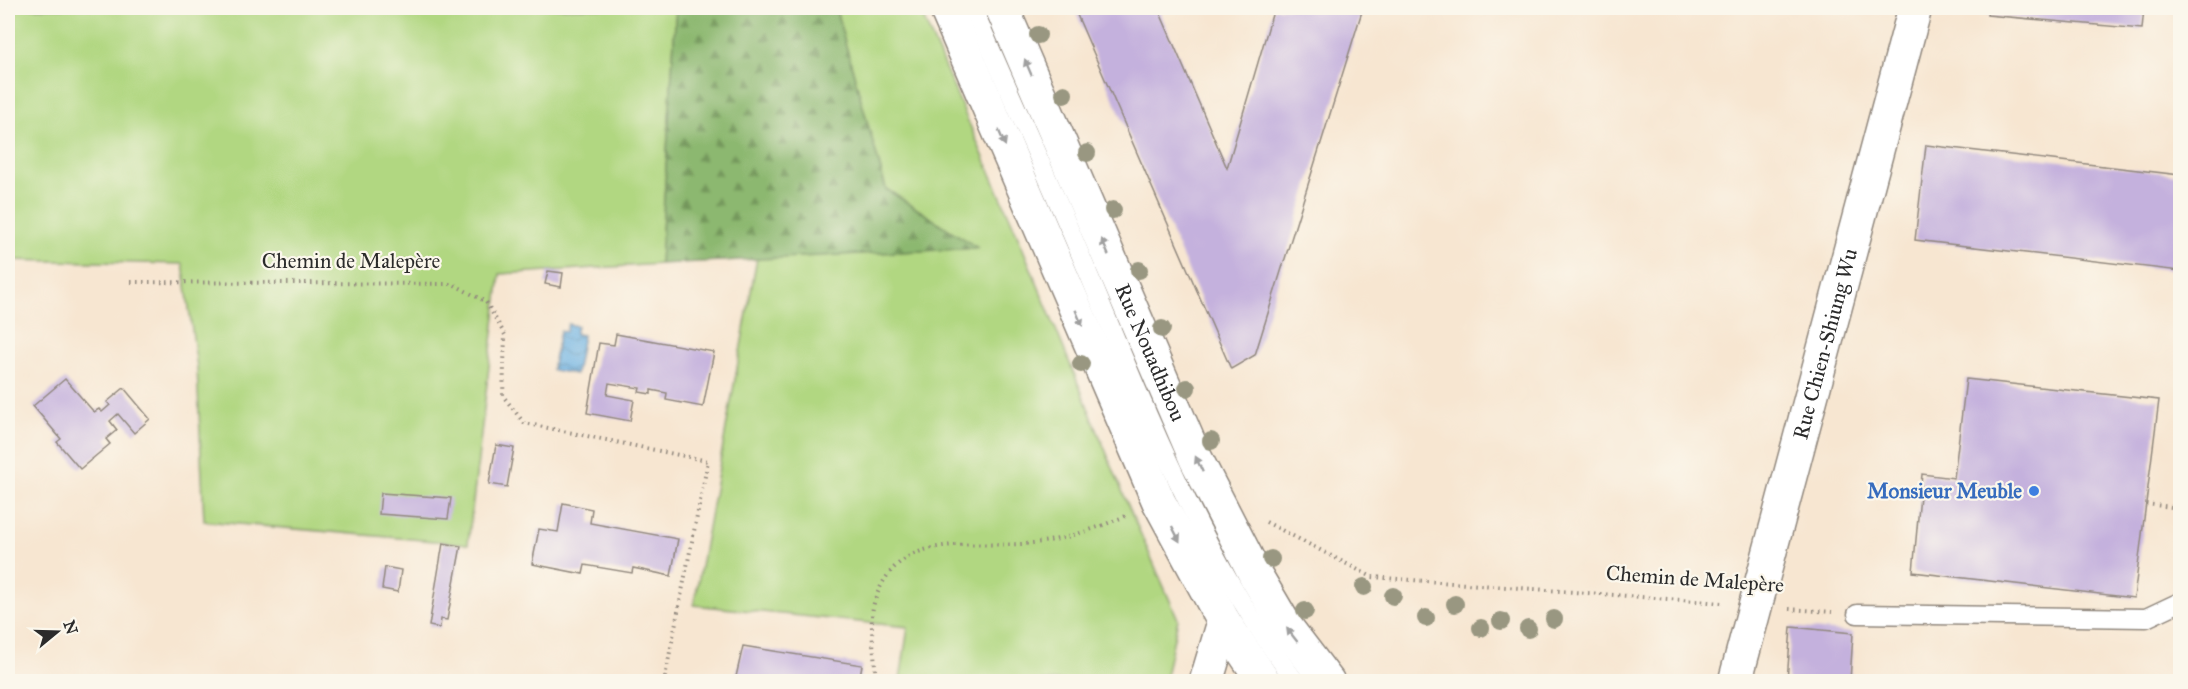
<svg xmlns="http://www.w3.org/2000/svg" width="2188" height="689" viewBox="0 0 2188 689" font-family="'IM FELL Great Primer',serif">
<style>
.green{fill:#b1d781;stroke:#6e8156;stroke-width:1.5}
.forest{fill:url(#forest-firs);stroke:#5c724d;stroke-width:1.5}
.water{fill:url(#water-waves);stroke:#4c6e86;stroke-width:1.5}
.building{fill:#c4b1dd}
.lines{fill:none;stroke-linecap:round;stroke-linejoin:round}
.service-casing{stroke:#91887e;stroke-width:21}
.minor-casing{stroke:#91887e;stroke-width:36}
.tertiary-casing{stroke:#91887e;stroke-width:36}
.path{stroke:#91887e;stroke-width:4;stroke-dasharray:1.5 4.5;stroke-linecap:butt}
.service{stroke:#fff;stroke-width:18}
.minor{stroke:#fff;stroke-width:33}
.tertiary{stroke:#fff;stroke-width:33}
.tree{fill:#999781}
.oneway{fill:#a0a0a0}
.shop-dot{fill:#3f7fe0;stroke:#fbf7ec;stroke-width:2}
.labels{text-anchor:middle;stroke-width:4.5;stroke-linejoin:round;paint-order:stroke}
.street-label{font-size:21px;fill:#2b2b2b;stroke:#fbf7ec}
.shop-label{font-size:21px;font-weight:bold;fill:#366cbe;stroke:#fbf7ec;text-anchor:end}
</style>
<defs>
<pattern id="forest-firs" width="22" height="20" patternUnits="userSpaceOnUse" patternTransform="scale(1.5)"><rect width="22" height="20" fill="#8cb86f"/><path d="M5 1l3.5 6h-7zM16 11l3.5 6h-7z" fill="#73965b"/></pattern>
<pattern id="water-waves" width="16" height="10" patternUnits="userSpaceOnUse" patternTransform="scale(1.5)"><rect width="16" height="10" fill="#6cb1e2"/><path d="M0 5q4-4 8 0t8 0" fill="none" stroke="#5990b7"/></pattern>
</defs>
<rect width="100%" height="100%" fill="#fbf7ec"/>
<filter id="ink" filterUnits="userSpaceOnUse"><feTurbulence type="fractalNoise" baseFrequency=".0167" numOctaves="2"/><feDisplacementMap in="SourceGraphic" scale="12" xChannelSelector="R" yChannelSelector="G"/><feConvolveMatrix kernelMatrix="1 2 1 2 8 2 1 2 1" color-interpolation-filters="sRGB"/></filter>
<filter id="wash" filterUnits="userSpaceOnUse"><feTurbulence type="fractalNoise" baseFrequency=".008" numOctaves="4" result="noise"/><feDisplacementMap in="SourceGraphic" scale="24" xChannelSelector="R" yChannelSelector="G"/><feGaussianBlur stdDeviation="1.35" result="paint"/><feColorMatrix in="noise" values="0 0 0 0 0 0 0 0 0 0 0 0 0 0 0 0 0 1.4 0 .05"/><feComposite in="paint" operator="in"/></filter>
<g filter="url(#wash)">
<rect width="100%" height="100%" fill="#f7e6d1"/>
<path class="green" d="M8,8H676L660,264L500,274L468,544L204,521L197,367L183,264L8,260Z
M837,8H919L1014,227L1125,498L1178,619L1165,681H900L908,627L694,605L757,258L977,248L886,189L837,14Z"/>
<path class="forest" d="M676,8H837V14L886,189L978,248L660,264Z"/>
<path class="water" d="M568,324L577,326L575,334L583,335L576,374L552,370L560,331L566,332Z"/>
<g id="blocks">
<path class="building" d="M1074,8H1158L1227,168L1274,8H1363L1255,355L1231,369Z
M1988,8H2144L2142,29L1987,15Z
M1926,145L2180,175V271L1915,240Z
M548,271L563,273L561,287L545,284Z
M616,334L714,352L703,407L666,400L667,393L651,390V394L639,392L640,388L609,383L607,395L634,400L630,421L587,413L599,343L614,345Z
M65,379L94,412L99,409L102,412L110,405L107,402L124,388L150,419L134,433L118,414L110,421L117,430L106,439L110,444L80,469L57,442L61,439L33,406Z
M1966,379L2159,400L2134,598L1913,572L1922,474L1954,478Z
M496,445L514,448L507,487L489,484Z
M381,493L451,498L448,519L379,514Z
M563,503L592,509L590,523L678,539L671,576L633,568L632,573L585,565L583,574L532,564L539,529L558,532Z
M443,543L461,546L447,620L441,619L440,628L429,626Z
M385,567L401,570L398,592L382,589Z
M1791,627L1853,633L1850,681H1787Z
M743,646L862,665L859,681H735Z"/>
</g>
</g>
<g filter="url(#ink)">
<use href="#blocks" fill-opacity="0" stroke="#91887e" stroke-width="1.5"/>
<g class="lines">
<defs>
<path id="service" d="M973,8C1013,101 1055,193 1094,287C1151,423 1206,564 1296,682
M1857,614L2146,618L2180,602"/>
<g id="minor">
<path d="M1206,682L1224,622"/>
<path id="s1" d="M1735,682L1915,8"/>
</g>
<g id="tertiary">
<path d="M946,8L1159,502L1224,622L1264,682"/>
<path id="s2" d="M1002,8L1196,459L1256,576L1286,627L1328,682"/>
</g>
</defs>
<use href="#service" class="service-casing"/>
<use href="#minor" class="minor-casing"/>
<use href="#tertiary" class="tertiary-casing"/>
<path class="path" d="M131,282L453,284L486,302L505,335L503,396L524,423L708,461L664,682
M2146,504L2180,508
M1266,522L1372,577L1722,603
M1789,609L1832,612
M875,682C877,658 867,621 875,600C900,526 974,550 1033,543C1066,540 1097,528 1128,515
M2024,682V674"/>
<use href="#service" class="service"/>
<use href="#minor" class="minor"/>
<use href="#tertiary" class="tertiary"/>
</g>
<g class="tree">
<circle cx="1038" cy="35" r="9"/>
<circle cx="1064" cy="94" r="9"/>
<circle cx="1087" cy="153" r="9"/>
<circle cx="1113" cy="210" r="9"/>
<circle cx="1139" cy="270" r="9"/>
<circle cx="1162" cy="329" r="9"/>
<circle cx="1081" cy="364" r="9"/>
<circle cx="1187" cy="388" r="9"/>
<circle cx="1211" cy="441" r="9"/>
<circle cx="1271" cy="559" r="9"/>
<circle cx="1364" cy="587" r="9"/>
<circle cx="1393" cy="596" r="9"/>
<circle cx="1455" cy="604" r="9"/>
<circle cx="1305" cy="611" r="9"/>
<circle cx="1426" cy="618" r="9"/>
<circle cx="1554" cy="619" r="9"/>
<circle cx="1501" cy="621" r="9"/>
<circle cx="1481" cy="628" r="9"/>
<circle cx="1528" cy="629" r="9"/>
</g>
<defs><path id="oneway-solid" d="M-6-.8H1V-3.2L6.5 0L1 3.2V.8H-6Z" transform="scale(1.5)"/></defs>
<g class="oneway">
<use href="#oneway-solid" transform="translate(1028 67) rotate(-113)"/>
<use href="#oneway-solid" transform="translate(1002 138) rotate(67)"/>
<use href="#oneway-solid" transform="translate(1105 247) rotate(-113)"/>
<use href="#oneway-solid" transform="translate(1079 318) rotate(67)"/>
<use href="#oneway-solid" transform="translate(1199 464) rotate(-115)"/>
<use href="#oneway-solid" transform="translate(1176 534) rotate(63)"/>
<use href="#oneway-solid" transform="translate(1292 635) rotate(-128)"/>
</g>
</g>
<circle class="shop-dot" cx="2034" cy="491" r="6"/>
<g class="labels">
<g class="street-label">
<text x="351" y="268">Chemin de Malepère</text>
<text dy="7" stroke="none"><textPath href="#s1" startOffset="350">Rue Chien-Shiung Wu</textPath></text>
<text dy="7" stroke="none"><textPath href="#s2" startOffset="375">Rue Nouadhibou</textPath></text>
<text transform="translate(1695 579) rotate(4)" y="7">Chemin de Malepère</text>
</g>
<g class="shop-label">
<text x="2022" y="498">Monsieur Meuble</text>
</g>
</g>
<rect width="2188" height="689" fill="none" stroke="#fbf7ec" stroke-width="30"/>
<g transform="translate(57 632) rotate(71)" stroke="#fbf7ec" stroke-width="4.5" paint-order="stroke">
<path d="M0-4.5L10 22L0 15L-10 22Z" fill="#2b2b2b"/>
<text y="-9" font-size="16" font-weight="bold" text-anchor="middle" fill="#2b2b2b">N</text>
</g>
</svg>
